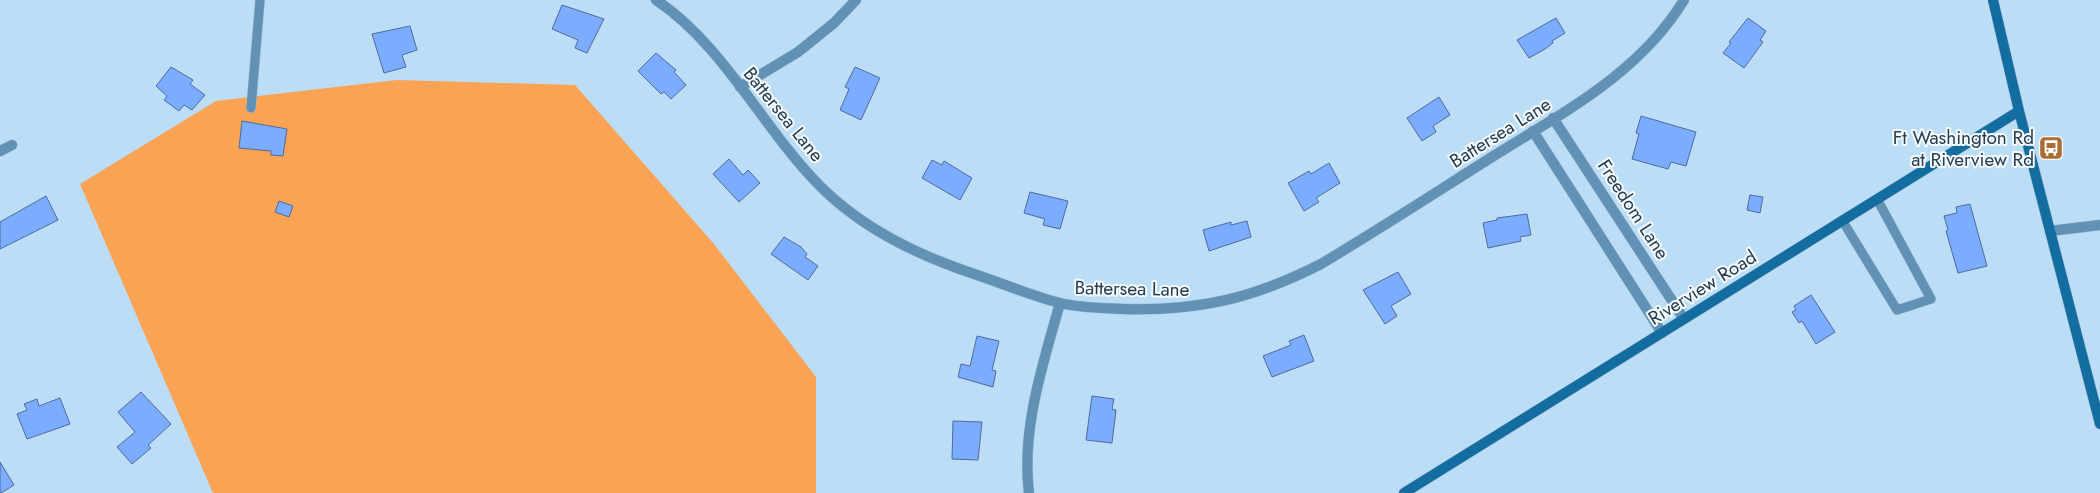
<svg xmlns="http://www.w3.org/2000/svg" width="2100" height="493" viewBox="0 0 2100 493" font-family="Jost,sans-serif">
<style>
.green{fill:#faa355}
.building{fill:#7bacfe;stroke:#4f6b9b}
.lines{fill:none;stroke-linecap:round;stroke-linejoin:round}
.lane-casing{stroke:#9bbad1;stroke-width:10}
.street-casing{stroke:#9bbad1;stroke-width:11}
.secondary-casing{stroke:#9bbad1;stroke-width:11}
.lane{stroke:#6191b4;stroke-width:9}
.street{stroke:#6191b4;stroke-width:10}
.secondary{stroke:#146da0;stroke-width:10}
.labels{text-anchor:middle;stroke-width:4;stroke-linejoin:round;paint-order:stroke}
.street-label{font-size:19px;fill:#263d4e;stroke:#f5fafe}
.poi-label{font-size:19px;fill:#263d4e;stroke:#f5fafe;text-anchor:end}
</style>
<rect width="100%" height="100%" fill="#bcddf6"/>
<path class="green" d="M397,80L575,85L714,244L816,377V493H213L80,184L216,101Z"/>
<path class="building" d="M562,5L604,19L587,53L575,48L578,40L552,29Z
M1556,18L1565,33L1552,41L1553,43L1545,49L1529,58L1517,40Z
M1748,18L1766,31L1760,40L1763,42L1744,68L1723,53L1731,43L1729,42Z
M410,26L417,50L402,55L406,67L384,73L372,34Z
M656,53L676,70L674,72L686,85L671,99L664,92L661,94L638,71Z
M171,67L193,80L190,84L205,95L192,110L184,105L179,111L164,100L167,96L156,86Z
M855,67L880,78L861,120L840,110L849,89L845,87Z
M1439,97L1450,115L1433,126L1436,132L1422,141L1407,118Z
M1641,116L1696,132L1686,166L1671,162L1668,169L1632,159L1639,134L1636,133Z
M242,121L287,129L283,156L271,155V151L239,148Z
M729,159L743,175L748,170L760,183L739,202L713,174Z
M932,160L942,165L944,161L972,178L960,200L922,178Z
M1329,163L1340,183L1316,198L1319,202L1304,211L1288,183L1309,171L1311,174Z
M1030,192L1068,201L1060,229L1043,225L1045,219L1024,213Z
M1750,195L1763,197L1760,213L1747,210Z
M46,196L58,220L0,249V222Z
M279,201L293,206L289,217L275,212Z
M1970,204L1987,266L1958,273L1946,231L1948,230L1944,216L1957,213L1956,207Z
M1527,214L1531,235L1520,237L1521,241L1488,248L1483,223L1497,220V218Z
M1247,221L1251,237L1209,251L1203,230L1231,222V225Z
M784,237L801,247L807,254L805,257L818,266L808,280L771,254Z
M1398,272L1411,294L1391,306L1397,316L1385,324L1363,290Z
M1811,295L1835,332L1816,344L1802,321L1799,323L1792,312L1796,310L1794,306Z
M1304,335L1314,361L1272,377L1263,356L1291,345L1289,341Z
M977,336L999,341L992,370L996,371L993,387L958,377L961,364L970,366Z
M141,392L171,424L148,445L151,448L132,464L117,447L135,432L118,412Z
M1092,396L1114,399L1112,409L1116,410L1112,443L1086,440Z
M60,398L70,424L27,439L17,414L27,410L24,404L37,399L39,406Z
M953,421L982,422L978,460L952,459Z
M0,462L14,485L1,493H0Z"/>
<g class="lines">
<defs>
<path id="lane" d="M251,108L260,0
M1842,220L1897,310L1931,299L1877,199"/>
<path id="street" d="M656,0C724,45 763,129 820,186C864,230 920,256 977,275C1004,284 1032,296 1060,303C1080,308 1102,308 1123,309C1199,311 1252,299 1321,264C1378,230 1435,193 1492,157C1562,113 1639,74 1684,0
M740,87L798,52L834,23L856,0
M1553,118L1684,319
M1533,131L1662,333
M0,151L12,145
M2050,231L2100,225
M1029,493C1021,429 1043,364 1060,303"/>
<path id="secondary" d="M1993,0L2019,111L2100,424
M1404,493L2019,111"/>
</defs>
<use href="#lane" class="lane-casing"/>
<use href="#street" class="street-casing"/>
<use href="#secondary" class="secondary-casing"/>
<use href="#lane" class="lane"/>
<use href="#street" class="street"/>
<use href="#secondary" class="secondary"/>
</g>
<defs>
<symbol id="bus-square" viewBox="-11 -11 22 22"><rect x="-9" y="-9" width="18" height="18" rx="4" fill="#aa6c32" stroke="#f5fafe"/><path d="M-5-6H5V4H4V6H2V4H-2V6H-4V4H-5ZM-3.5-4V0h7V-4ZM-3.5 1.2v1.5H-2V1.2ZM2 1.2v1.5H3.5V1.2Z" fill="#fff"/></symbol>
</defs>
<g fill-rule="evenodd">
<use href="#bus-square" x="2037" y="134" width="28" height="28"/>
</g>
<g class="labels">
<g class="street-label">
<text transform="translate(784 114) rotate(51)" y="7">Battersea Lane</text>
<text transform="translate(1500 132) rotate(-32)" y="7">Battersea Lane</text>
<text transform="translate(1634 209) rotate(57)" y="7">Freedom Lane</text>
<text transform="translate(1702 287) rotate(-32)" y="7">Riverview Road</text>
<text transform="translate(1132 288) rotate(1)" y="7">Battersea Lane</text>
</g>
<g class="poi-label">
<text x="2034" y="144">Ft Washington Rd<tspan x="2034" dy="22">at Riverview Rd</tspan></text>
</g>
</g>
</svg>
